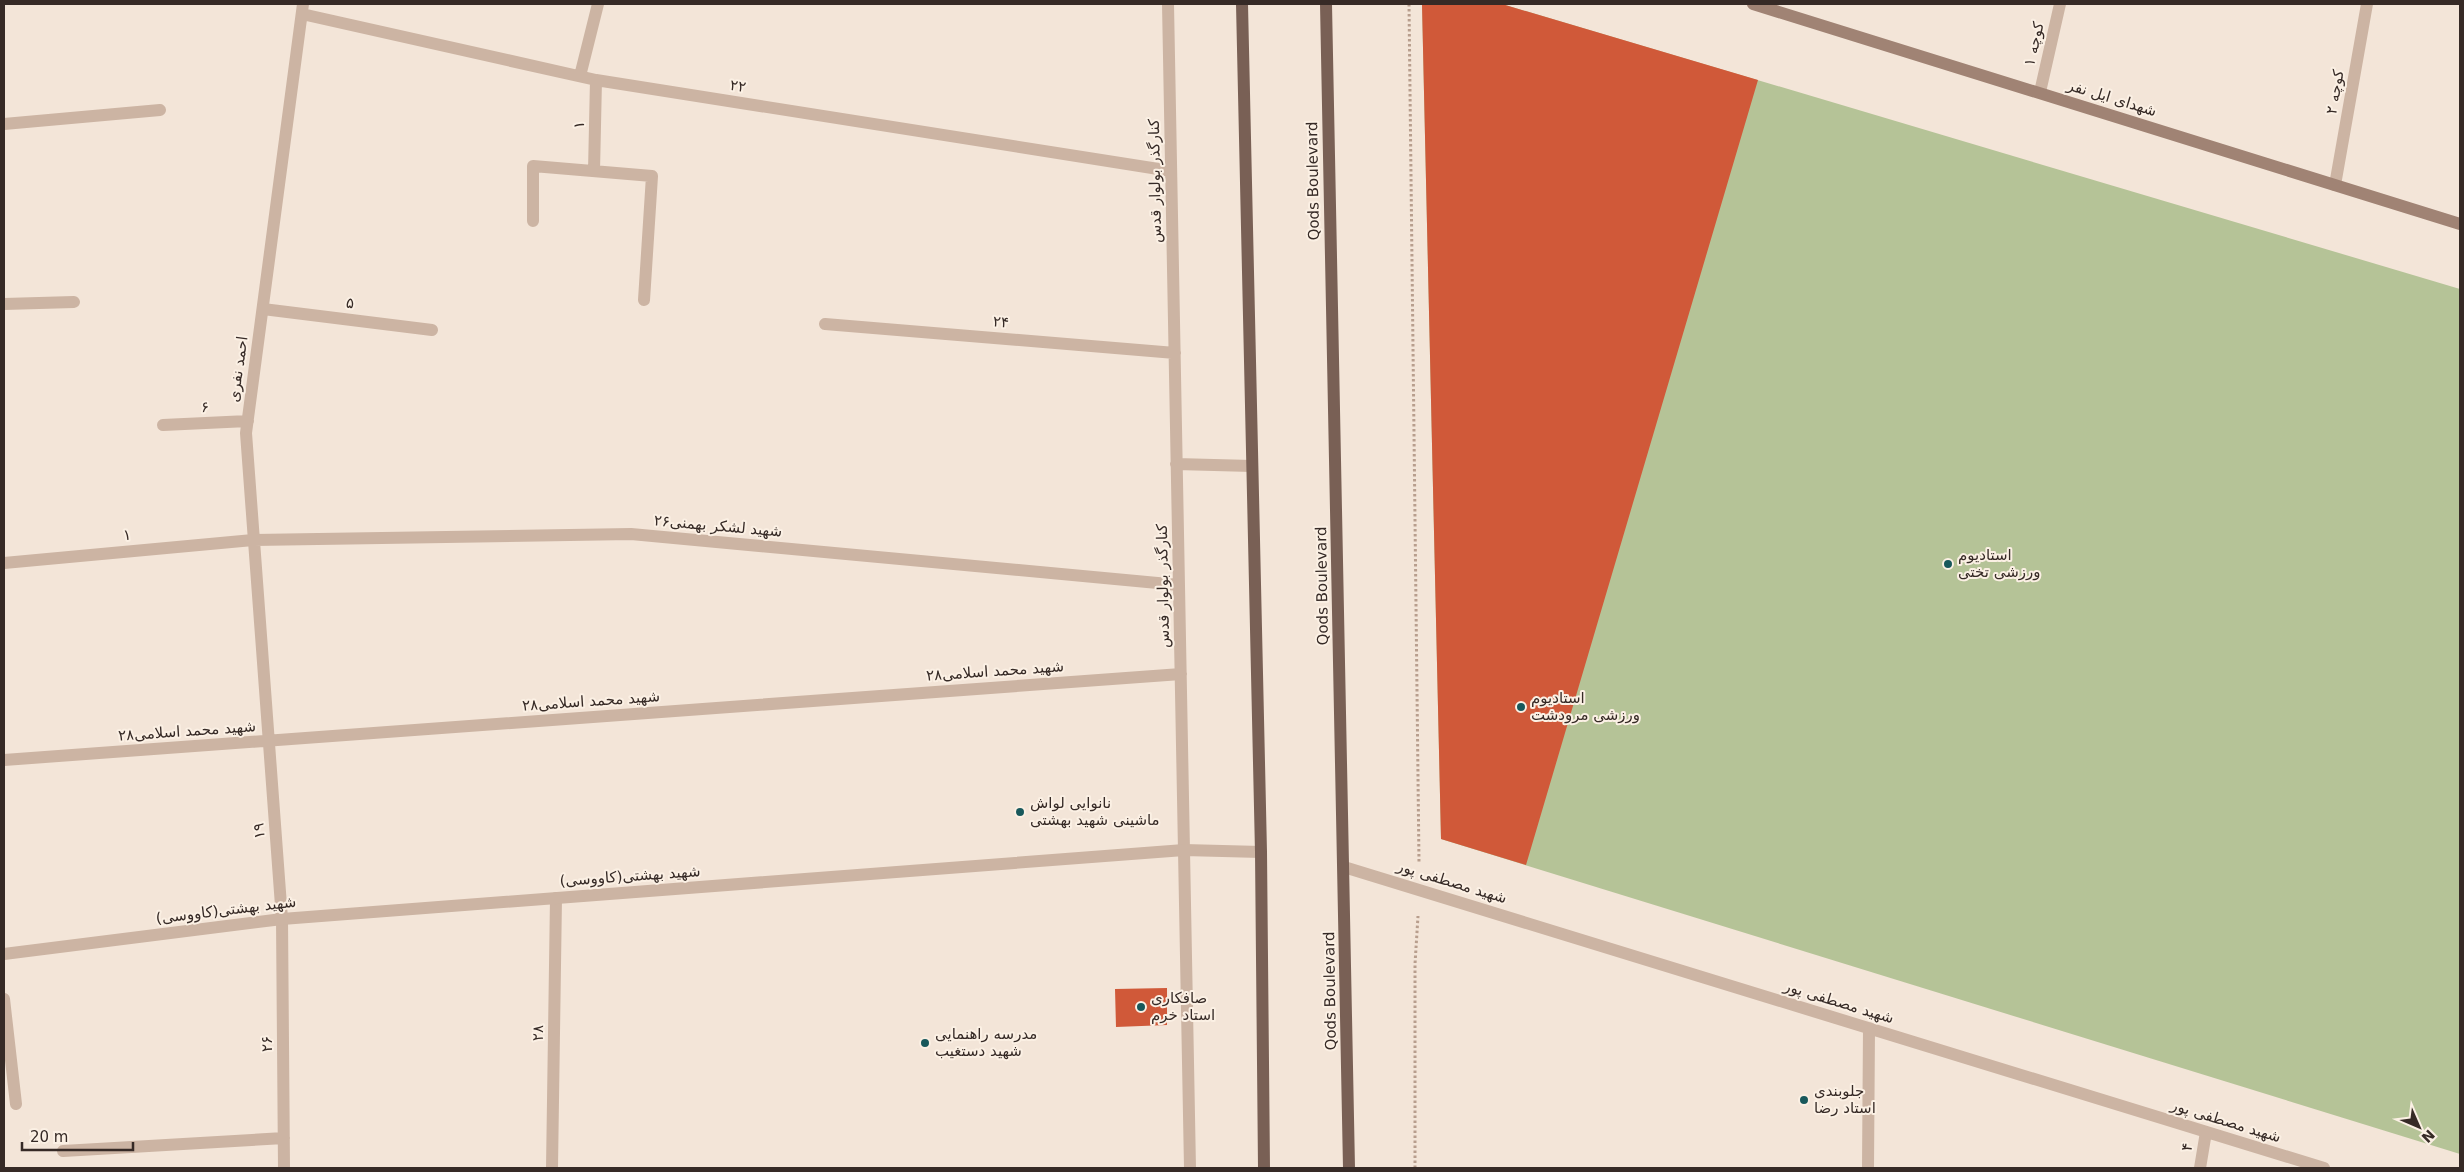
<svg xmlns="http://www.w3.org/2000/svg" width="2464" height="1172" viewBox="0 0 2464 1172" font-family="'DejaVu Sans',Cairo,sans-serif">
<style>
.green{fill:#b5c397}
.building{fill:#d05939}
.lines{fill:none;stroke-linecap:round;stroke-linejoin:round}
.path{stroke:#b89e8d;stroke-width:3;stroke-dasharray:2.5 2.5;stroke-linecap:butt}
.minor{stroke:#ccb4a3;stroke-width:12}
.tertiary{stroke:#ccb4a3;stroke-width:12}
.secondary{stroke:#a08374;stroke-width:12}
.primary{stroke:#796055;stroke-width:12}
.poi-dot{fill:#18585b;stroke:#fbf0e4;stroke-width:2}
.labels{text-anchor:middle;stroke-width:4;stroke-linejoin:round;paint-order:stroke}
.street-label{font-size:15px;fill:#362a26;stroke:#fbf0e4}
.poi-label{font-size:15px;fill:#362a26;stroke:#fbf0e4;text-anchor:start}
</style>
<rect width="100%" height="100%" fill="#f3e5d8"/>
<path class="green" d="M1422,4H1502L2460,289V1154L1441,839Z"/>
<path class="building" d="M1422,4H1502L1758,80L1526,865L1441,839Z
M1167,988V1025L1116,1027L1115,989Z"/>
<g class="lines">
<path class="path" d="M1409,4L1419,863
M1415,1168V964L1418,916"/>
<path class="minor" d="M1168,4L1190,1168
M302,14L596,80L1171,171
M580,76L598,4
M2040,92L2060,4
M4,124L160,110
M594,171L596,80
M2335,185L2367,4
M533,221V166L652,176L644,300
M4,304L74,302
M263,309L432,330
M825,324L1175,353
M163,425L248,421
M1176,464L1252,466
M4,563L253,540L631,534L1179,585
M4,760L1181,674
M1344,867L2324,1168
M4,999L16,1104
M63,1151L284,1138
M284,1168L282,919L246,433L303,4
M552,1168L556,898
M1868,1168L1869,1028
M2200,1168L2206,1132"/>
<path class="tertiary" d="M4,954L282,919L1184,850L1261,852"/>
<path class="secondary" d="M1753,4L2460,224"/>
<path class="primary" d="M1242,4L1261,852L1264,1168
M1326,4L1349,1168"/>
</g>
<g class="poi-dot">
<circle cx="1948" cy="564" r="5"/>
<circle cx="1521" cy="707" r="5"/>
<circle cx="1020" cy="812" r="5"/>
<circle cx="1141" cy="1007" r="5"/>
<circle cx="925" cy="1043" r="5"/>
<circle cx="1804" cy="1100" r="5"/>
</g>
<g class="labels">
<g class="street-label">
<text transform="translate(2034 44) rotate(-77)" y="5">کوچه ۱</text>
<text transform="translate(738 86) rotate(9)" y="5">۲۲</text>
<text transform="translate(2335 92) rotate(-80)" y="5">کوچه ۲</text>
<text transform="translate(2112 98) rotate(17)" y="5">شهدای ایل نفر</text>
<text transform="translate(579 125) rotate(-89)" y="5">۱</text>
<text transform="translate(1155 181) rotate(-91)" y="5">کنارگذر بولوار قدس</text>
<text transform="translate(1313 181) rotate(-91)" y="5">Qods Boulevard</text>
<text transform="translate(350 303) rotate(7)" y="5">۵</text>
<text transform="translate(1001 322) rotate(5)" y="5">۲۴</text>
<text transform="translate(238 369) rotate(-82)" y="5">احمد نفری</text>
<text transform="translate(205 407) rotate(-3)" y="5">۶</text>
<text transform="translate(718 526) rotate(5)" y="5">شهید لشکر بهمنی۲۶</text>
<text transform="translate(127 535) rotate(-5)" y="5">۱</text>
<text transform="translate(1163 586) rotate(-91)" y="5">کنارگذر بولوار قدس</text>
<text transform="translate(1322 586) rotate(-91)" y="5">Qods Boulevard</text>
<text transform="translate(995 671) rotate(-4)" y="5">شهید محمد اسلامی۲۸</text>
<text transform="translate(591 701) rotate(-4)" y="5">شهید محمد اسلامی۲۸</text>
<text transform="translate(187 731) rotate(-4)" y="5">شهید محمد اسلامی۲۸</text>
<text transform="translate(259 831) rotate(-95)" y="5">۱۹</text>
<text transform="translate(630 876) rotate(-4)" y="5">شهید بهشتی(کاووسی)</text>
<text transform="translate(1452 882) rotate(17)" y="5">شهید مصطفی پور</text>
<text transform="translate(226 910) rotate(-7)" y="5">شهید بهشتی(کاووسی)</text>
<text transform="translate(1330 991) rotate(-91)" y="5">Qods Boulevard</text>
<text transform="translate(1839 1002) rotate(17)" y="5">شهید مصطفی پور</text>
<text transform="translate(538 1033) rotate(-89)" y="5">۲۸</text>
<text transform="translate(267 1044) rotate(-90)" y="5">۲۶</text>
<text transform="translate(2226 1121) rotate(17)" y="5">شهید مصطفی پور</text>
<text transform="translate(2187 1147) rotate(-81)" y="5">۴</text>
</g>
<g class="poi-label">
<text x="1958" y="560">استادیوم<tspan x="1958" dy="17">ورزشی تختی</tspan></text>
<text x="1531" y="703">استادیوم<tspan x="1531" dy="17">ورزشی مرودشت</tspan></text>
<text x="1030" y="808">نانوایی لواش<tspan x="1030" dy="17">ماشینی شهید بهشتی</tspan></text>
<text x="1151" y="1003">صافکاری<tspan x="1151" dy="17">استاد خرم</tspan></text>
<text x="935" y="1039">مدرسه راهنمایی<tspan x="935" dy="17">شهید دستغیب</tspan></text>
<text x="1814" y="1096">جلوبندی<tspan x="1814" dy="17">استاد رضا</tspan></text>
</g>
</g>
<rect width="2464" height="1172" fill="none" stroke="#362a26" stroke-width="10"/>
<g transform="translate(2419 1127) rotate(135)" stroke="#fbf0e4" stroke-width="4" paint-order="stroke">
<path d="M0-4L9 19L0 12L-9 19Z" fill="#362a26"/>
<text y="-8" font-size="14" font-weight="bold" text-anchor="middle" fill="#362a26">N</text>
</g>
<path d="M22 1142v8h111v-8" fill="none" stroke="#362a26" stroke-width="2.5"/>
<text x="30" y="1142" font-size="15" fill="#362a26" stroke="#fbf0e4" stroke-width="4" paint-order="stroke">20 m</text>
</svg>
